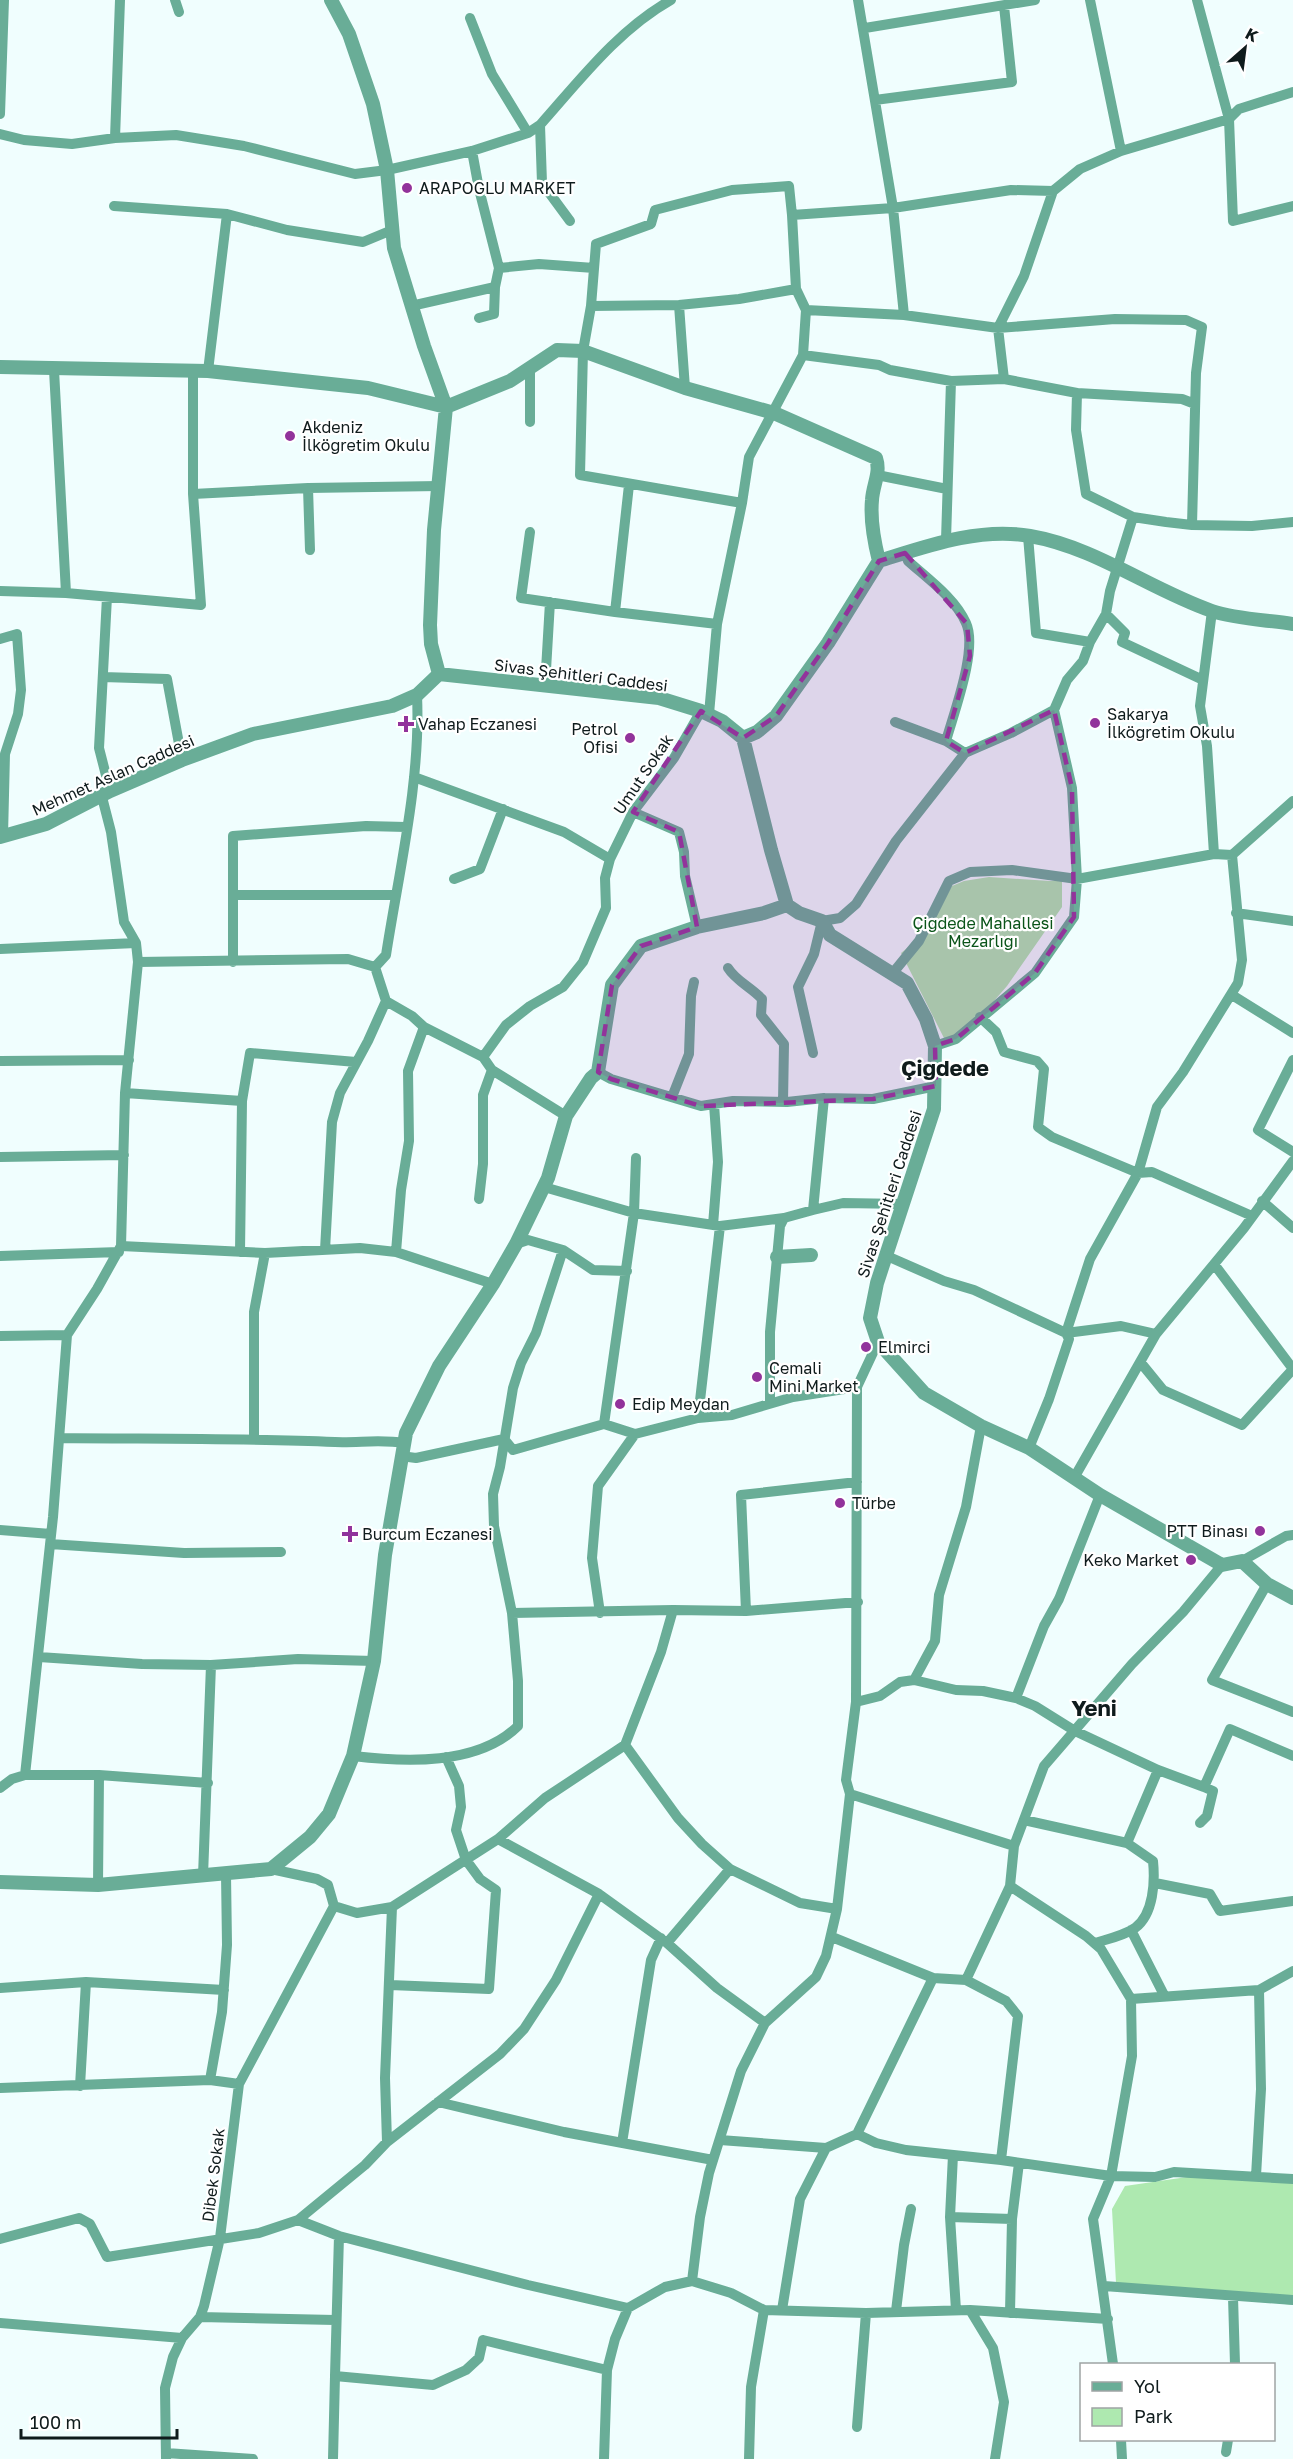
<svg xmlns="http://www.w3.org/2000/svg" width="1293" height="2459" viewBox="0 0 1293 2459" font-family="'Golos Text',sans-serif">
<style>
.green{fill:#aee9b0}
.lines{fill:none;stroke-linecap:round;stroke-linejoin:round}
.minor{stroke:#69ad97;stroke-width:10}
.tertiary{stroke:#69ad97;stroke-width:14}
.marked{fill:#92339b;fill-opacity:0.2;stroke:#92339b;stroke-width:4.5;stroke-dasharray:12 8;stroke-linejoin:round}
.poi-dot{fill:#92339b;stroke:#fff;stroke-width:2}
.labels{text-anchor:middle;stroke-width:4.5;stroke-linejoin:round;paint-order:stroke}
.poi-label{font-size:16px;fill:#0f1b1c;stroke:#fff;text-anchor:start}
.street-label{font-size:16px;fill:#0f1b1c;stroke:#fff}
.park-label{font-size:16px;fill:#0a5419;stroke:#fff}
.district-label{font-size:22px;font-weight:bold;fill:#0f1b1c;stroke:#fff}
</style>
<rect width="100%" height="100%" fill="#f0fefe"/>
<path class="green" d="M989,877L1050,881L1062,880V907L1007,986L980,1017L946,1042L901,953L921,937L952,886L964,881Z
M1194,2176L1293,2181V2305L1116,2283L1112,2209L1125,2186Z"/>
<g class="lines">
<path class="minor" d="M175,0L179,12
M858,0L893,208L904,315
M1090,0L1121,151
M1197,0L1229,119L1233,221L1293,206
M470,18L492,74L528,133
M865,28L1035,0
M875,100L1012,82L1004,6
M0,114L4,0
M540,125L542,183L570,221
M0,134L24,140L72,144L115,138L176,135L244,146L355,174L387,170L472,151L528,133L540,125C580,80 618,30 671,0
M115,138L120,0
M472,151L479,189L499,268L539,264L594,268
M114,206L227,214
M792,215L893,208L1011,190L1053,191
M679,305L685,388
M411,306L495,287
M591,306L679,305L739,299L796,289
M806,310L904,315L998,328L1115,319L1186,320L1202,327L1196,373L1192,525
M479,318L494,314L495,287L499,268
M803,355L879,365L890,370L951,381L1004,379L1077,393L1076,430L1086,494L1133,517L1166,522L1192,525L1252,526L1293,522
M54,370L66,593
M208,371L227,214L287,230L363,242L392,230
M1004,379L998,328L1024,276L1053,191L1080,169L1121,151L1229,119L1239,109L1293,92
M1077,393L1182,399L1195,404
M530,422V369
M877,475L947,489
M308,488L310,550
M193,494L308,488L439,486
M530,532L521,598L615,612L717,624
M1028,536L1036,633L1090,642
M946,540L951,381
M905,553L908,561C928,579 955,598 966,623C978,649 954,712 946,741
M0,591L66,593L201,605L193,494V372
M107,597L99,748L110,791
M1212,611L1200,706L1207,746L1214,854
M615,612L629,485
M1106,614L1125,633L1122,642L1203,680
M0,639L17,634L21,690L18,714L5,754L3,836
M103,677L167,679L182,760
M545,687L550,602
M709,714L717,624L742,503L749,457L803,355L806,310L796,289L792,215L789,186L732,190L655,210L651,224L596,244L591,306L583,351L580,475L742,503
M895,722L946,741L965,753
M414,777L564,832L610,859
M633,812L679,832L684,852L685,876L697,927
M454,879L480,869L503,809
M235,895H395
M1236,913L1293,921
M0,949L136,943
M138,962L348,959L375,967
M233,962V836L366,826L406,827
M728,968C736,981 751,987 762,999L761,1015L784,1044L783,1102
M892,974L919,941L949,881L970,872L1012,870L1077,879L1214,854L1232,855L1293,801
M1232,995L1293,1033
M386,1001L412,1016L424,1027L483,1057L492,1070L566,1116
M980,1017L996,1032L1004,1052L1037,1061L1044,1069L1038,1127L1052,1137L1138,1173L1152,1172L1252,1216
M935,1046L956,1039L1035,973L1074,917L1077,879L1072,788L1054,710
M813,1053L798,987L814,954L822,921L840,918L856,904L896,841L965,753L1011,733L1054,710L1067,680L1083,661L1090,642L1106,614L1110,591L1133,517
M483,1057L506,1025L530,1006L563,987L583,962L606,908L605,878L610,859L633,812L674,758L701,711
M1293,1060L1258,1130L1293,1152
M0,1061L129,1060
M598,1072L611,1079L701,1106L733,1101L787,1102L824,1098L873,1099L936,1086
M125,1093L242,1101
M672,1097L689,1054L691,996L694,982
M0,1157L124,1155
M544,1187L634,1213L636,1158
M479,1199L483,1164V1095L492,1070
M1262,1201L1293,1228
M813,1210L843,1203L904,1204
M713,1225L718,1162L714,1104
M516,1244L528,1240L563,1250L593,1270L627,1271
M121,1246L265,1253L360,1248L396,1252L493,1284
M325,1250L332,1122L340,1093L368,1041L386,1001L375,967L386,955C399,871 421,780 417,695
M240,1252L242,1101L250,1053L356,1062
M396,1252L401,1190L409,1141L408,1071L424,1027
M0,1256L119,1252
M887,1256L944,1281L974,1290L1066,1333L1121,1326L1156,1334
M1214,1264L1293,1369
M0,1336L67,1335
M1141,1363L1163,1390L1242,1425L1293,1369
M770,1402V1332L780,1226L784,1218
M698,1418L720,1226
M604,1424L634,1213L720,1226L784,1218L813,1210L824,1098
M59,1438C151,1439 243,1438 335,1442C358,1443 381,1439 404,1443
M254,1438V1312L265,1253
M1029,1448L1049,1399L1069,1339L1066,1333L1090,1259L1138,1173L1157,1107L1183,1072L1238,983L1242,960L1232,855
M401,1456L416,1458L504,1439L513,1450L604,1424L635,1434L698,1418L732,1415L793,1397L857,1387L878,1342
M1074,1478L1156,1334L1244,1228L1293,1161
M0,1530L51,1534
M50,1544L184,1553L281,1552
M1242,1561L1286,1536L1293,1535
M1267,1584L1212,1680L1293,1712
M746,1611L741,1495L857,1482
M512,1613L673,1610L746,1611L858,1602
M600,1613L592,1558L598,1486L635,1434
M39,1657L142,1664L211,1665L298,1659L374,1661
M914,1680L935,1641L939,1595L966,1507L981,1426
M1016,1698L1044,1626L1059,1599L1100,1495
M856,1702L880,1696L900,1682L914,1680L956,1690L983,1691L1016,1698L1035,1706L1075,1731L1158,1770L1204,1787L1230,1729L1293,1756
M625,1745L678,1818L702,1844L730,1869L800,1903L837,1909
M353,1756C404,1762 478,1766 518,1726V1681L512,1613L494,1526L493,1494L500,1467L513,1388L521,1363L536,1333L563,1250
M25,1775H99L208,1783
M0,1788L12,1779L25,1775L53,1517L67,1335L97,1289L121,1246L125,1093L138,962L136,943L124,922L111,832L102,797
M850,1794L1014,1846
M1024,1820L1127,1843L1153,1861C1155,1881 1154,1914 1135,1928C1123,1936 1108,1939 1095,1943
M1200,1823L1207,1816L1213,1791L1204,1787
M498,1839L599,1894L667,1943L717,1988L765,2023
M1127,1843L1158,1770
M271,1869L317,1879L328,1885L334,1906L357,1913L392,1907L498,1839L545,1798L625,1745L661,1652L673,1610
M203,1876L211,1665
M1155,1883L1210,1894L1220,1911L1293,1901
M98,1885L99,1775
M1010,1886L1086,1936L1101,1949L1131,1999L1132,2056L1111,2176L1093,2219L1113,2364
M1131,1930L1164,1995
M832,1937L933,1978L966,1980L1006,2001L1018,2016L1001,2160
M667,1943L730,1869
M966,1980L1010,1886L1014,1846L1044,1766L1132,1664L1183,1612L1222,1565
M86,1982L224,1990
M390,1985L489,1989L496,1890L480,1879L466,1860L456,1830L461,1807L459,1786L446,1757
M0,1988L86,1982L80,2086
M1131,1999L1259,1990L1293,1971
M210,2080L222,2012L227,1945L226,1874
M0,2088L210,2080L239,2084
M438,2102L564,2132L713,2160
M857,2134L876,2143L906,2150L1001,2160L1111,2176L1155,2177L1174,2172L1293,2179
M720,2140L826,2148L857,2134L933,1978
M387,2142L385,2078L392,1907
M622,2143L651,1960L661,1938
M953,2155L950,2217L1012,2219
M1256,2176L1261,2089L1259,1990
M950,2217L956,2310
M298,2220L339,2236L528,2285L628,2308
M339,2236L335,2376L433,2385L466,2370L479,2358L483,2340L607,2370
M0,2239L79,2218L90,2224L107,2257L259,2233L298,2220L365,2165L387,2142L500,2054L524,2029L556,1980L599,1894
M692,2281L731,2293L764,2310L866,2313L970,2310L1108,2319
M1104,2286L1293,2300
M1233,2297L1235,2364
M782,2310L800,2199L826,2148
M970,2310L993,2348L1004,2402L995,2459
M896,2311L904,2245L911,2209
M1010,2313L1012,2219L1019,2163
M200,2317L335,2320
M0,2323L182,2338
M857,2427L866,2313
M1121,2440L1122,2459
M1226,2452L1228,2440
M166,2453L253,2459
M166,2459L165,2388L173,2357L182,2338L200,2317L204,2306L220,2238L239,2084L334,1906
M333,2459L335,2376
M604,2459L607,2370L615,2339L628,2308L665,2287L692,2281L700,2217L709,2173L741,2071L765,2023L816,1977L826,1956L837,1909L850,1794L846,1780L856,1702L857,1387
M749,2459L751,2387L764,2310"/>
<path class="tertiary" d="M331,0L349,34L373,104L387,170L394,248L424,346L446,407L434,530L430,625L431,644L439,674
M0,367L208,371L368,388L446,407L510,381L557,350L583,351L685,388L774,413L876,458C881,473 873,484 872,500C870,521 874,541 879,561
M439,674L659,698L701,711L722,721L743,738L771,850L787,905L799,913L822,921L830,935L907,983L926,1019L935,1046L934,1109L877,1283L870,1318L878,1342L924,1393L981,1426L1029,1448L1100,1495L1222,1565L1242,1561L1267,1584L1293,1598
M743,738L757,732L776,716L828,643L879,561C927,546 979,527 1030,536C1095,547 1151,590 1212,611C1235,619 1268,620 1293,624
M0,837L46,824L110,791L182,760L253,734L392,706L417,695L439,674
M777,1257L811,1255
M0,1882L98,1885L271,1869L310,1837L329,1814L353,1756L374,1661L385,1555L406,1433L439,1366L493,1284L516,1244L548,1178L566,1116L591,1078L598,1072L612,985L641,946L697,927L764,913L787,905"/>
</g>
<path class="marked" d="M905,553L967,624L970,656L946,741L965,753L1054,710L1072,788L1074,917L1035,973L956,1039L935,1046L936,1086L873,1099L701,1106L611,1079L598,1072L612,985L641,946L697,927L679,832L633,812L701,711L743,738L776,716L828,643L879,561Z"/>
<g class="poi-dot">
<circle cx="407" cy="188" r="6"/>
<circle cx="290" cy="436" r="6"/>
<circle cx="1095" cy="723" r="6"/>
<path d="M403 715h6v6h6v6h-6v6h-6v-6h-6v-6h6z"/>
<circle cx="630" cy="738" r="6"/>
<circle cx="866" cy="1347" r="6"/>
<circle cx="757" cy="1377" r="6"/>
<circle cx="620" cy="1404" r="6"/>
<circle cx="840" cy="1503" r="6"/>
<circle cx="1260" cy="1531" r="6"/>
<path d="M347 1525h6v6h6v6h-6v6h-6v-6h-6v-6h6z"/>
<circle cx="1191" cy="1560" r="6"/>
</g>
<g class="labels">
<g class="poi-label">
<text x="419" y="194">ARAPOĞLU MARKET</text>
<text x="302" y="433">Akdeniz<tspan x="302" dy="18">İlköğretim Okulu</tspan></text>
<text x="1107" y="720">Sakarya<tspan x="1107" dy="18">İlköğretim Okulu</tspan></text>
<text x="418" y="730">Vahap Eczanesi</text>
<text x="618" y="735" text-anchor="end">Petrol<tspan x="618" dy="18">Ofisi</tspan></text>
<text x="878" y="1353">Elmirci</text>
<text x="769" y="1374">Cemali<tspan x="769" dy="18">Mini Market</tspan></text>
<text x="632" y="1410">Edip Meydan</text>
<text x="852" y="1509">Türbe</text>
<text x="1248" y="1537" text-anchor="end">PTT Binası</text>
<text x="362" y="1540">Burcum Eczanesi</text>
<text x="1179" y="1566" text-anchor="end">Keko Market</text>
</g>
<g class="street-label">
<text transform="translate(581 675) rotate(7)" y="6">Sivas Şehitleri Caddesi</text>
<text transform="translate(643 774) rotate(-56)" y="6">Umut Sokak</text>
<text transform="translate(113 775) rotate(-24)" y="6">Mehmet Aslan Caddesi</text>
<text transform="translate(889 1194) rotate(-72)" y="6">Sivas Şehitleri Caddesi</text>
<text transform="translate(213 2175) rotate(-83)" y="6">Dibek Sokak</text>
</g>
<g class="park-label">
<text x="983" y="929">Çiğdede Mahallesi<tspan x="983" dy="18">Mezarlığı</tspan></text>
</g>
<g class="district-label">
<text x="945" y="1076">Çiğdede</text>
<text x="1094" y="1716">Yeni</text>
</g>
</g>
<rect x="1080" y="2363" width="195" height="78" fill="#ffffff" stroke="#9fa4a4" stroke-width="1.5"/>
<rect x="1092" y="2382" width="30" height="9" fill="#69ad97" stroke="#9fa4a4" stroke-width="1.5"/>
<text x="1134" y="2393" font-size="18" fill="#0f1b1c">Yol</text>
<rect x="1092" y="2408" width="30" height="18" fill="#aee9b0" stroke="#9fa4a4" stroke-width="1.5"/>
<text x="1134" y="2423" font-size="18" fill="#0f1b1c">Park</text>
<g transform="translate(1245 48) rotate(28)" stroke="#ffffff" stroke-width="4.5" paint-order="stroke">
<path d="M0-4.5L10 22L0 15L-10 22Z" fill="#0f1b1c"/>
<text y="-9" font-size="16" font-weight="bold" text-anchor="middle" fill="#0f1b1c">K</text>
</g>
<path d="M21 2429v9h156v-9" fill="none" stroke="#0f1b1c" stroke-width="3"/>
<text x="30" y="2429" font-size="18" fill="#0f1b1c" stroke="#ffffff" stroke-width="4.5" paint-order="stroke">100 m</text>
</svg>
